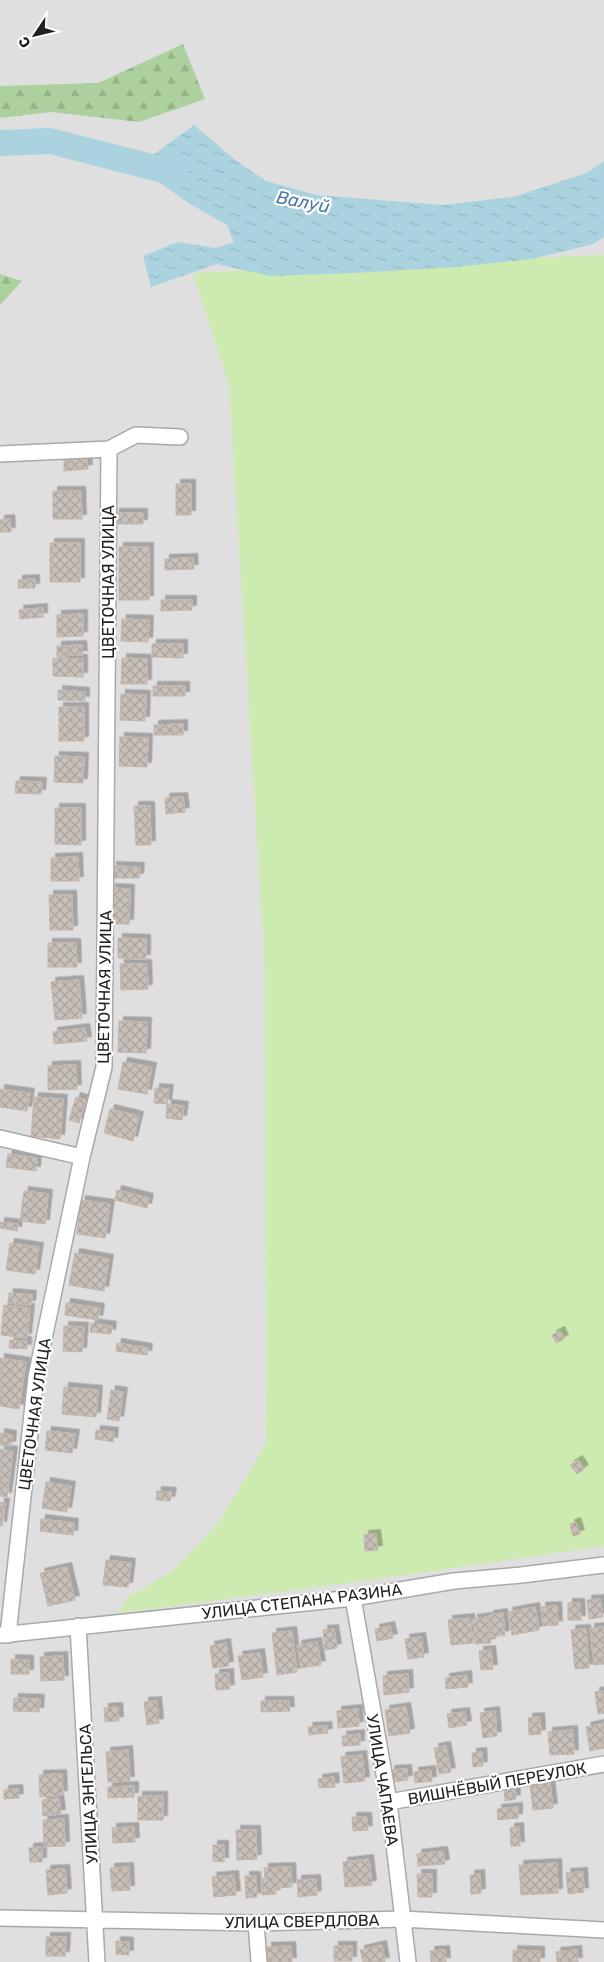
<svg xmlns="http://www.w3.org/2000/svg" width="604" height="1962" viewBox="0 0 604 1962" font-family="Rubik,sans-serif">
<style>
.residential{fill:#e0dfdf}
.grass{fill:#cdebb0}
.forest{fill:url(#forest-firs)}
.water{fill:url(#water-ripples)}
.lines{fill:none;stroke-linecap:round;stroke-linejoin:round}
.river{stroke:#aad3df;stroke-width:26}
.building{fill:url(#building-cross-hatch);stroke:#c4b6ab;filter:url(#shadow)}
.minor-casing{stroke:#a9a9a9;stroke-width:18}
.minor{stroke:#fff;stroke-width:15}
.labels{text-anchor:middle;stroke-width:4.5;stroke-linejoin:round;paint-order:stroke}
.street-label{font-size:16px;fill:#222;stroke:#fff}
.water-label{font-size:18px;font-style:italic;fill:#4a7aab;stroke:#fff}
</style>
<defs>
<pattern id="forest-firs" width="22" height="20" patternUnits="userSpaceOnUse" patternTransform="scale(1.25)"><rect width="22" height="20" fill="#add19e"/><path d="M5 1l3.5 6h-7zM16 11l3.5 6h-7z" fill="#95b388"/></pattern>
<pattern id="water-ripples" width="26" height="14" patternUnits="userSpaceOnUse" patternTransform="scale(1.25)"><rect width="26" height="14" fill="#aad3df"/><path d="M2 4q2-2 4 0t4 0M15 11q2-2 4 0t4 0" fill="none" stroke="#92b5bf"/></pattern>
<pattern id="building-cross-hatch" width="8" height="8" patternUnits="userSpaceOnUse" patternTransform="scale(1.25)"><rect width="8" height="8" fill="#c7bfb8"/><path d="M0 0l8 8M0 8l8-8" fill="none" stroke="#aba49e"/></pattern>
<filter id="shadow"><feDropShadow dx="4.5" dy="-4.5" stdDeviation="0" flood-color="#0004"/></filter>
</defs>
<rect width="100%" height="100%" fill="#f2efe9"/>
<path class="residential" d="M0,0H604V1962H0Z"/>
<path class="grass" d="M604,255V1546L371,1580L118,1613L128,1597L173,1571L219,1522L266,1444L265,969L229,385L193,273Z"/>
<path class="forest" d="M183,44L205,99L139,122L51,112L0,118V86L98,83Z
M0,274L22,281L0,305Z"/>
<path class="water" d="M194,125L234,159L266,181L316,195L443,205L513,197L587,173L604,161V237L593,244L532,259L456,267L355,273L270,276L217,264L151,287L143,256L178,242L216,248L234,242L227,225L190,204L156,180L131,171Z"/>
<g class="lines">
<path class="river" d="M0,143L50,141L175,173"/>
</g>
<path class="building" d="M87,459L88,469L64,471V460Z
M176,484H191V515H176Z
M53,491H81L82,519H53Z
M115,513H143V524H115Z
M10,519L11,532H0V520Z
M50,543H80V582H50Z
M119,547H149V600H119Z
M193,558L194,569L165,570V559Z
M35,579V588H18V580Z
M161,600H192V610L161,611Z
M43,608V617L20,619L19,610Z
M83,614V636L57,637V615Z
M122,619L149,620L148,642L121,641Z
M152,644H183V658L152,657Z
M82,645L83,655L57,656V646Z
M53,658L83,659V677L53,676Z
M122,658L147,659V684H121Z
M153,686H185V696H153Z
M58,690L85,692V701L58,700Z
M121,694L146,695L145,721L120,720Z
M59,707H84V741H59Z
M183,724V735H154V725Z
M120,737L148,738L147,767L119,766Z
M55,756L84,757L83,783L54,782Z
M16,781L42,782L41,794L15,793Z
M183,797L185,812L166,814L165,798Z
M134,806H150L151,845H136Z
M55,808H81V845L55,844Z
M78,857L79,881H51V858Z
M112,866L140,867L139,878H112Z
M111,888L130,889L129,924H110Z
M49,895H72L73,930H50Z
M118,938L146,939V959L118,958Z
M48,943H76L77,967H48Z
M120,964H147L148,989L121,990Z
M79,980L82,1018L55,1020L51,982Z
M119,1021L147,1022L146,1053L118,1052Z
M85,1028L87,1041L54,1044L53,1032Z
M123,1062L152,1067L147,1094L118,1089Z
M76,1065L77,1089L48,1090V1066Z
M155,1088L169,1089L167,1104L154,1103Z
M0,1089L30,1093L27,1111L0,1107Z
M34,1097L63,1099L60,1139L31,1136Z
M76,1097L86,1100L79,1123L69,1120Z
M167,1104L184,1106L182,1120L166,1118Z
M110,1109L139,1116L133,1141L104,1133Z
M8,1154L37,1158L36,1171L6,1167Z
M117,1190L149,1198L147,1208L115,1200Z
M24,1191L48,1194L45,1224L20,1221Z
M81,1200L110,1204L105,1238L77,1234Z
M0,1222L18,1224L17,1231L0,1228Z
M10,1243L39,1247L35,1274L6,1270Z
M75,1253L109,1259L104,1291L69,1285Z
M9,1293L32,1295L31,1305L8,1303Z
M66,1303L100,1308L98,1320L65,1315Z
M4,1305L30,1308L27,1338L1,1335Z
M91,1323L112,1326L111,1334L90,1332Z
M64,1326L84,1327L82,1352L63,1351Z
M560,1331L564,1339L556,1343L552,1335Z
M10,1340L27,1341V1349L9,1348Z
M117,1343L148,1348L147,1355L116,1351Z
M0,1358L26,1362L19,1409L0,1406Z
M64,1387L98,1390L96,1417L62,1414Z
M111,1390L123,1392L119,1421L107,1419Z
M96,1430L114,1432L113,1442L95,1439Z
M47,1431L75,1434L72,1453L45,1450Z
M0,1433L12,1435L11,1446L0,1445Z
M0,1449L13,1451L7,1497L0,1496Z
M578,1460L584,1469L577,1474L570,1465Z
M46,1482L71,1486L67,1512L42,1508Z
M157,1491L172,1492L170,1501L156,1500Z
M0,1502L5,1503L2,1526H0Z
M41,1519L74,1523L73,1535L40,1531Z
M576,1522L580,1534L573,1536L570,1524Z
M376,1534L378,1550L365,1551L364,1535Z
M106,1560L131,1563L128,1587L103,1585Z
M67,1567L75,1600L48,1606L40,1573Z
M600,1599L603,1617L589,1619L587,1600Z
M568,1603H580L581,1620H568Z
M557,1606L558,1625L543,1626L541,1607Z
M535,1607L539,1630L512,1635L508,1612Z
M503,1613L505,1635L491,1637L489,1615Z
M488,1617L491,1643L475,1644L473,1619Z
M470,1618L473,1643L451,1645L448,1620Z
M390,1626L393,1638L377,1641L375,1629Z
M604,1627V1664L594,1665L590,1628Z
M334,1629L337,1648L325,1650L323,1630Z
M586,1629L589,1668L575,1669L571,1630Z
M292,1631L297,1672L277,1675L272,1633Z
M421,1637L424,1657L408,1659L405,1639Z
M317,1642L321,1665L301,1668L297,1645Z
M226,1643L229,1666L213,1668L210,1646Z
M491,1650L493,1669L481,1670L479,1651Z
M260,1653L263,1677L242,1680L238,1656Z
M63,1656L64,1680L41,1681L40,1657Z
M11,1659L29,1660V1674H11Z
M229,1673L230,1689L216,1690L215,1674Z
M408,1674L409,1692L384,1695L383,1676Z
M467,1675L468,1687L446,1689L445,1678Z
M604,1691V1713L598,1714L595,1692Z
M14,1698L40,1699L39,1712L13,1711Z
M157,1701L159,1723L147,1725L144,1702Z
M261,1701H289L290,1711L261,1712Z
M118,1707L119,1721L105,1722L104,1708Z
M406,1707L410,1733L389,1736L385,1710Z
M358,1709L359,1726L338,1728L337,1711Z
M495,1711L497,1736L483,1738L480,1713Z
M465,1712L467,1725L449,1728L447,1714Z
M540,1717L541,1734L529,1735L528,1718Z
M604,1723V1748L590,1751L586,1727Z
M327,1726L328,1733L309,1735L308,1727Z
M573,1730L574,1754L550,1755L548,1732Z
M360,1734V1745L343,1746L342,1736Z
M446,1746L451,1772L439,1774L434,1748Z
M128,1750L130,1781L108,1782L106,1752Z
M482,1752L483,1766L473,1767L472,1753Z
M362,1755L365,1781L344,1783L341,1757Z
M407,1769L408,1780L391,1782L390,1770Z
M431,1770L432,1781L415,1783L414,1772Z
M62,1774L63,1795L40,1797L39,1775Z
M334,1777L335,1787L319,1788L318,1779Z
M550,1783L553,1808L533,1810L530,1786Z
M515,1784L516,1799L505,1801L504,1786Z
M134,1786V1797L108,1798V1787Z
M18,1789L19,1798L4,1799V1790Z
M138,1796H163V1820H138Z
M59,1798L61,1814L43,1816L42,1800Z
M518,1807V1818L498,1820L497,1809Z
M352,1817H367L368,1830L353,1831Z
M64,1819L65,1846L44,1847L43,1820Z
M134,1827L135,1842L113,1843L112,1828Z
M519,1827L520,1846H511L510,1828Z
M236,1830H256L257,1859L237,1860Z
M213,1845H224V1862L213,1861Z
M42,1847V1862H30L29,1848Z
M443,1851L445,1864L418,1866L417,1854Z
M369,1859L372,1885L345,1887L343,1862Z
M557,1863L558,1893L521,1895L519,1865Z
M129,1867L130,1890L112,1891L110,1868Z
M291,1867L292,1887L276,1888V1894L262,1895V1878H265L264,1868Z
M65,1869L67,1893L48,1895L46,1870Z
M583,1872L584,1892L568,1894L566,1873Z
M417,1874H432V1897H418Z
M480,1874L481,1893L471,1894L470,1875Z
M234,1875L236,1895L214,1897L212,1877Z
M245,1876H256L257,1897L246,1898Z
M316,1879L317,1895L298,1897L297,1880Z
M46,1937H66L65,1956H46Z
M116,1941L129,1942V1955L116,1954Z
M382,1945L385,1962H363L360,1950Z
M291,1946L292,1962H268L267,1947Z
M334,1946H352V1961H334Z
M445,1950L446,1962H431L430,1951Z
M513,1950L540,1951V1962H513Z
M577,1950L578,1962H557L556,1952Z"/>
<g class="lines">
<defs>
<path id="minor" d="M0,454L109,449L136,435L180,437
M0,1138L82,1157
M353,1598L389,1802L408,1962
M78,1626L97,1962
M0,1635L353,1598L454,1581L521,1575L604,1565
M8,1635L36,1377L82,1157L104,1067L109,449
M389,1802L604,1764
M0,1918L256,1923L402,1919L604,1930
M256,1923L259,1962"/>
</defs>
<use href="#minor" class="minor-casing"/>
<use href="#minor" class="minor"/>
</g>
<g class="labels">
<g class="street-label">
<text transform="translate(108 582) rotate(-90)" y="6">ЦВЕТОЧНАЯ УЛИЦА</text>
<text transform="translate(104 987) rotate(-89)" y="6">ЦВЕТОЧНАЯ УЛИЦА</text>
<text transform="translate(34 1414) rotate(-82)" y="6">ЦВЕТОЧНАЯ УЛИЦА</text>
<text transform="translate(302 1601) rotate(-7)" y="6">УЛИЦА СТЕПАНА РАЗИНА</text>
<text transform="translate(383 1780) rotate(81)" y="6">УЛИЦА ЧАПАЕВА</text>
<text transform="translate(497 1783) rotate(-10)" y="6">ВИШНЁВЫЙ ПЕРЕУЛОК</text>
<text transform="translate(88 1794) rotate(-93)" y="6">УЛИЦА ЭНГЕЛЬСА</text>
<text transform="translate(302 1921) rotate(-1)" y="6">УЛИЦА СВЕРДЛОВА</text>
</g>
<g class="water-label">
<text transform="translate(303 202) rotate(11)" y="6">Валуй</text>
</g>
</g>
<g transform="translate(35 35) rotate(235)" stroke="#ffffff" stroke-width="4" paint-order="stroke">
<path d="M0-4L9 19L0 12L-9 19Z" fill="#222222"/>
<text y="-8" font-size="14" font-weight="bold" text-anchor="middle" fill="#222222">С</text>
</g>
</svg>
